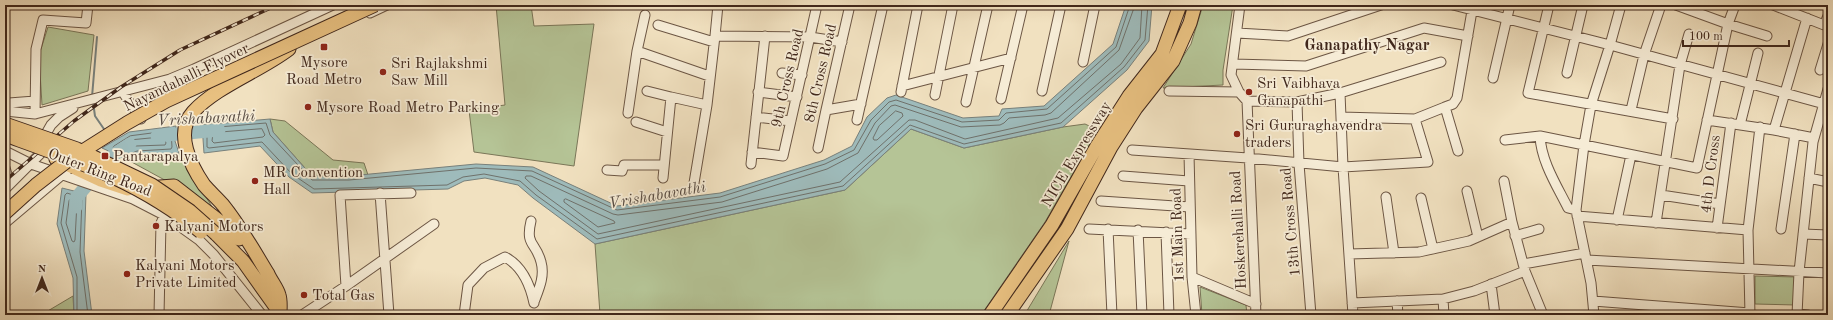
<svg xmlns="http://www.w3.org/2000/svg" width="1833" height="320" viewBox="0 0 1833 320" font-family="'Old Standard TT',serif">
<style>
.green{fill:#b5c496;stroke:#7a7658}
.water{fill:#9ebbbb;stroke:#78807b}
.lines{fill:none;stroke-linecap:round;stroke-linejoin:round}
.shore{stroke:#6f716b;stroke-width:1}
.stream{stroke:#78807b;stroke-width:2}
.river{stroke:#9ebbbb;stroke-width:13}
.minor-casing{stroke:#6c5644;stroke-width:11}
.highway-casing{stroke:#40271b;stroke-width:15}
.minor{stroke:#f6ecd6;stroke-width:9}
.highway{stroke:#e8c080;stroke-width:13}
.rail-casing{stroke:#40271b;stroke-width:3.5}
.rail{stroke:#f6ecd6;stroke-width:2;stroke-dasharray:6;stroke-linecap:butt}
.highway-bridge-casing{stroke:#40271b;stroke-width:15;stroke-linecap:butt}
.highway-bridge{stroke:#e8c080;stroke-width:13}
.poi-dot{fill:#8f2418;stroke:#f6ecd6;stroke-width:1.5}
.labels{text-anchor:middle;stroke-width:3.5;stroke-linejoin:round;paint-order:stroke}
.poi-label{font-size:15px;fill:#40271b;stroke:#f6ecd6;text-anchor:start}
.street-label{font-size:15px;fill:#40271b;stroke:#f6ecd6}
.neighbourhood-label{font-size:16px;font-weight:bold;fill:#40271b;stroke:#f6ecd6}
.water-label{font-size:16px;font-style:italic;fill:#584c43;stroke:#f6ecd6}
</style>
<rect width="100%" height="100%" fill="#f1e1c0"/>
<filter id="stains"><feTurbulence type="fractalNoise" baseFrequency=".005" numOctaves="4"/><feColorMatrix values="0 0 0 0 .2 0 0 0 0 .09 0 0 0 0 .02 0 0 0 .5 -.17"/></filter>
<radialGradient id="worn" r=".72"><stop offset=".6" stop-color="#630" stop-opacity="0"/><stop offset="1" stop-color="#630" stop-opacity=".3"/></radialGradient>
<path class="green" d="M496,5H531L534,26L594,24L574,166L474,152L469,110L505,105Z
M1203,5H1233L1223,70V85L1163,88L1191,44Z
M48,27L94,35L88,91L42,105L39,55Z
M270,119L285,121L333,160L364,163L368,175L312,176L273,132Z
M1085,124L1098,130L1045,222L981,315L600,314L595,244L845,190L911,129L964,148L1063,127Z
M179,153L214,210L183,190L128,160L137,155Z
M1069,241L1049,315H1024L1025,314Z
M1755,276L1797,277L1796,305L1755,304Z
M1200,287L1246,305L1247,315H1202Z
M73,296L74,315H41Z"/>
<path class="water" d="M1126,5H1152L1149,41L1127,70L1063,127L964,148L911,129L845,190L595,244L533,198L518,185L485,178L464,181L448,189L312,193L289,177L260,146L204,153L202,125L270,119L273,132L312,176H349L476,164L533,167L617,206L720,193L824,160L852,146L867,117L887,98L896,95L963,118L999,116L1002,109L1044,106L1113,44Z
M176,126L175,141L179,153L137,155L128,160L102,148L129,132Z
M62,188L86,194L84,251L92,315H74L73,278L57,224Z"/>
<g class="lines">
<path class="shore" d="M1130,5L1116,47L1047,109L1006,113L999,120L962,122L896,100L889,102L871,120L854,150L825,164L720,197L617,210L532,171L476,168L349,180H312L270,135L266,123L207,128V147L209,148L262,142L292,174L314,189L447,185L463,177L484,174L520,181L536,195L597,239L843,186L910,125L964,144L1061,123L1124,67L1145,40L1148,5
M1135,5L1119,50L1051,113L1045,115L1009,118L1004,123L1000,125L961,127L895,105L891,106L875,123L858,153L827,169L722,202L618,215L613,214L531,176H526L525,178L539,191L598,234L840,182L909,120H915L965,139L1058,118L1121,64L1140,38L1142,5
M896,111L902,113L903,116L877,140H874L873,138L879,126Z
M262,129L265,135L263,137L214,143L212,141L213,133Z
M169,131L171,132L172,147L171,149L137,151L128,155L113,148L114,146L130,136Z
M164,137L166,143L165,145L136,146L128,149L124,147L132,140Z
M71,199L77,202L75,240L74,242L72,241L66,223L69,201Z
M566,199L614,221L615,223L598,227L564,202V200Z
M77,315V277L61,223L65,195L67,193L82,198L80,252L88,315"/>
<path class="stream" d="M92,97L97,37
M93,102L95,116L106,132"/>
<path class="river" d="M157,136L219,130
M76,207V198L112,156L130,144"/>
<defs>
<path id="minor" d="M1240,5L1231,75L1239,92L1247,101L1256,315
M1453,5L1610,45L1828,105
M1549,5L1528,93L1673,119
M1676,5L1728,24L1767,36
M1773,5L1824,25L1828,16
M370,13L387,5
M645,15L637,51L709,76
M658,25L714,42
M1237,33L1288,36L1381,5
M715,36L718,5
M1083,62L1095,5
M1233,64L1306,66L1424,28L1468,36
M1820,70L1828,44
M782,73L802,75
M1567,73L1583,5
M1493,78L1510,5
M902,86L1011,58
M122,91L141,119
M647,91L671,97L663,178
M1042,91L1061,5
M1169,91L1239,92
M758,92L797,97
M901,92L918,5
M1340,93L1343,167L1353,315
M935,95L953,5
M671,97L707,105
M1001,99L1023,5
M1247,101L1297,102L1340,93L1441,62
M5,102L9,103L35,101
M966,102L988,5
M1297,102L1299,164L1311,315
M1445,107L1453,104L1457,98L1473,5
M826,110L861,104
M1631,110L1644,55L1661,5
M5,111L35,114L170,79L194,69L333,5
M628,113L637,51
M35,114L36,49L43,20L86,23L88,5
M756,117L791,121
M1415,119L1445,107L1458,151
M857,120L883,5
M1707,120L1774,130L1814,138
M636,122L667,132
M1740,125L1758,53
M1774,130L1807,18
M1540,136C1541,161 1557,186 1568,208L1576,210
M1505,140L1540,136L1697,168L1728,24L1735,5
M818,148L826,110L850,5
M1132,150L1248,158L1343,167L1428,162L1415,119L1341,117
M5,151L31,164L133,199L164,215L199,240L214,255L262,315
M752,152L783,156L817,5
M1189,154L1192,277L1196,315
M751,164L765,36
M5,168L10,184
M607,170L622,171L624,165H664
M1123,176L1189,181
M1809,178L1828,182
M1504,181L1512,222
M694,183L707,105L715,36L810,37L842,42
M5,189L42,152L47,132L51,125L59,117L73,108
M1467,191L1478,237
M380,193L389,315
M1661,195L1720,204
M1386,197L1394,253
M1421,198L1433,249
M1101,201L1190,207
M1577,216L1748,230
M1617,220L1631,155
M531,221C525,246 536,242 541,262C545,276 539,289 534,302
M5,223L76,163
M1656,223L1680,65L1689,34
M1717,228L1731,123
M1089,229L1191,234
M1108,229L1112,315
M1781,229L1795,134
M1138,230L1142,315
M1166,232L1169,315
M1803,234L1828,235
M1515,236L1539,229
M1349,254L1419,252L1469,241L1512,222L1525,271L1543,315
M1587,260L1828,273
M1523,264L1585,253
M1192,277L1256,304
M1491,284L1495,315
M346,286L434,224
M1443,299L1444,315
M1397,301L1398,315
M1593,301L1750,313
M1352,303L1443,299L1474,291L1525,271
M1797,314L1808,315
M159,315L161,223L167,210
M302,315L346,286L340,195L411,193
M464,315L468,285L484,268L505,257C522,266 530,284 534,303
M1594,315L1591,283L1576,210L1584,145L1591,105L1610,45L1621,5
M1750,315L1748,230L1760,127
M1797,315L1799,272L1813,142L1828,89"/>
<path id="highway" d="M56,159L101,180L128,189
M150,190L160,187L174,186L228,228L239,239
M216,234L243,261L280,313
M280,314C280,308 281,301 279,295C277,288 271,281 268,274C254,251 240,226 223,205C217,198 210,192 204,185C191,166 174,133 193,112C217,86 260,71 289,49
M990,315L1052,225L1097,146L1129,96L1162,54L1180,5
M1007,315L1067,229L1111,147L1136,108L1173,61L1190,23L1195,5"/>
</defs>
<use href="#minor" class="minor-casing"/>
<use href="#highway" class="highway-casing"/>
<use href="#minor" class="minor"/>
<use href="#highway" class="highway"/>
<defs>
<path id="rail" d="M5,181L74,121L121,87L180,50L277,5"/>
</defs>
<use href="#rail" class="rail-casing"/>
<use href="#rail" class="rail"/>
<defs>
<path id="highway-bridge" d="M5,124L77,149L152,185L190,211L216,234
M5,135C77,161 141,182 201,232
M5,213L36,185L67,161L127,123L166,101L375,5"/>
</defs>
<use href="#highway-bridge" class="highway-bridge-casing"/>
<use href="#highway-bridge" class="highway-bridge"/>
</g>
<g class="poi-dot">
<rect x="320" y="43" width="8" height="8" rx="2"/>
<circle cx="383" cy="72" r="4"/>
<circle cx="1249" cy="92" r="4"/>
<circle cx="308" cy="107" r="4"/>
<circle cx="1237" cy="134" r="4"/>
<rect x="101" y="152" width="8" height="8" rx="2"/>
<circle cx="255" cy="181" r="4"/>
<circle cx="156" cy="226" r="4"/>
<circle cx="127" cy="274" r="4"/>
<circle cx="304" cy="295" r="4"/>
</g>
<g class="labels">
<g class="poi-label">
<text x="324" y="67" text-anchor="middle">Mysore<tspan x="324" dy="17">Road Metro</tspan></text>
<text x="391" y="68">Sri Rajlakshmi<tspan x="391" dy="17">Saw Mill</tspan></text>
<text x="1257" y="88">Sri Vaibhava<tspan x="1257" dy="17">Ganapathi</tspan></text>
<text x="316" y="112">Mysore Road Metro Parking</text>
<text x="1245" y="130">Sri Gururaghavendra<tspan x="1245" dy="17">traders</tspan></text>
<text x="113" y="161">Pantarapalya</text>
<text x="263" y="177">MR Convention<tspan x="263" dy="17">Hall</tspan></text>
<text x="164" y="231">Kalyani Motors</text>
<text x="135" y="270">Kalyani Motors<tspan x="135" dy="17">Private Limited</tspan></text>
<text x="312" y="300">Total Gas</text>
</g>
<g class="street-label">
<text transform="translate(820 73) rotate(-77)" y="5">8th Cross Road</text>
<text transform="translate(186 77) rotate(-26)" y="5">Nayandahalli Flyover</text>
<text transform="translate(787 78) rotate(-77)" y="5">9th Cross Road</text>
<text transform="translate(1076 154) rotate(-59)" y="5">NICE Expressway</text>
<text transform="translate(100 172) rotate(21)" y="5">Outer Ring Road</text>
<text transform="translate(1710 174) rotate(-83)" y="5">4th D Cross</text>
<text transform="translate(1290 222) rotate(-95)" y="5">13th Cross Road</text>
<text transform="translate(1238 230) rotate(-93)" y="5">Hoskerehalli Road</text>
<text transform="translate(1177 235) rotate(-92)" y="5">1st Main Road</text>
</g>
<g class="neighbourhood-label">
<text x="1367" y="50">Ganapathy Nagar</text>
</g>
<g class="water-label">
<text transform="translate(206 117) rotate(-3)" y="6">Vrishabavathi</text>
<text transform="translate(657 194) rotate(-10)" y="6">Vrishabavathi</text>
</g>
</g>
<rect width="1833" height="320" fill="none" stroke="#f1e1c0" stroke-width="20"/>
<rect x="6" y="6" width="1821" height="308" fill="none" stroke="#40271b" stroke-width="2"/>
<rect x="10" y="10" width="1813" height="300" fill="none" stroke="#40271b"/>
<g transform="translate(42 278)" stroke="#f6ecd6" stroke-width="3" paint-order="stroke">
<path d="M0-3L7 15L0 10L-7 15Z" fill="#40271b"/>
<text y="-6" font-size="11" font-weight="bold" text-anchor="middle" fill="#40271b">N</text>
</g>
<path d="M1683 40v6h106v-6" fill="none" stroke="#40271b" stroke-width="2"/>
<text x="1689" y="40" font-size="12" fill="#40271b" stroke="#f6ecd6" stroke-width="3" paint-order="stroke">100 m</text>
<rect width="100%" height="100%" filter="url(#stains)"/>
<rect width="100%" height="100%" fill="url(#worn)"/>
</svg>
